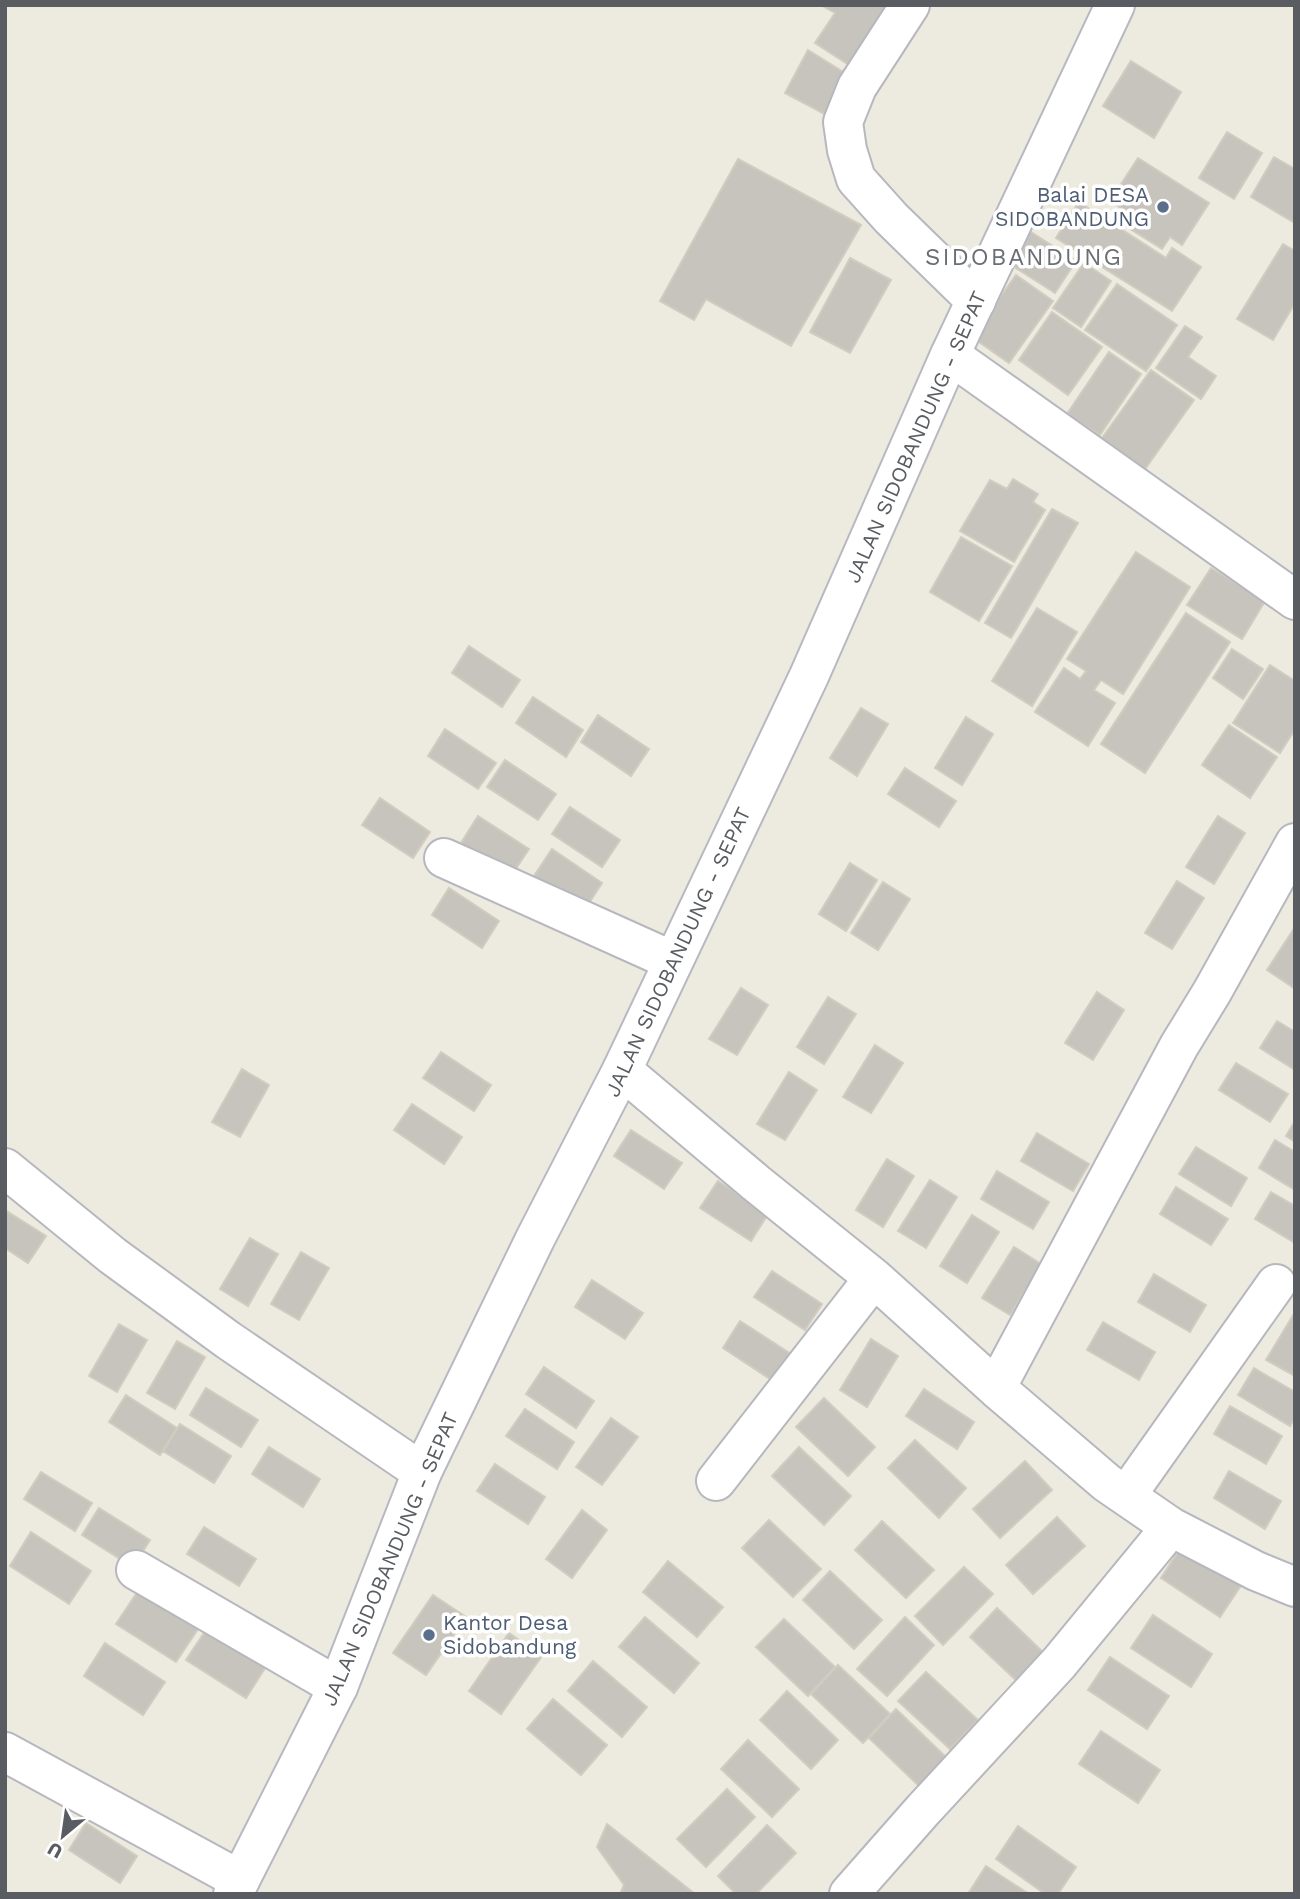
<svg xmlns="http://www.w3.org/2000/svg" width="1300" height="1899" viewBox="0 0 1300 1899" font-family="'Work Sans',sans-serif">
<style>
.building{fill:#c7c4bd;stroke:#d1ccbf;stroke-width:2}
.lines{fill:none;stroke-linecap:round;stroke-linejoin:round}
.street-casing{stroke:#b6b8be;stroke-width:42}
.secondary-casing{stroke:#b6bac0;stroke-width:42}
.street{stroke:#fff;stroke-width:38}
.secondary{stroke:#fff;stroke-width:38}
.service-dot{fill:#5c6f8a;stroke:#fff;stroke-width:2.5}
.labels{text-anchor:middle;stroke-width:7;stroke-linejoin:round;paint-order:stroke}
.service-label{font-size:21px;fill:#4e5e75;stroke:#fff;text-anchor:end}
.street-label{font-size:21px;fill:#595d62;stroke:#fff}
.quarter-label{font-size:24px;letter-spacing:2px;fill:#6a6f74;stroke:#fff}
</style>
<rect width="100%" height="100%" fill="#edeae0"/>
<path class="building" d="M821,5H903L860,72L815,43L835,13Z
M808,50L853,78L830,117L785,93Z
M1131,61L1181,92L1154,138L1103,106Z
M1227,132L1262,153L1234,199L1199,178Z
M1274,157L1295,169V223L1251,197Z
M1138,158L1209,203L1182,245L1170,237L1162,249L1119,222L1126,211L1110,201Z
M738,159L861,225L791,346L706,299L694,320L660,301Z
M1079,202L1166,258L1172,248L1201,267L1172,311L1056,238Z
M1028,230L1076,261L1055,293L1008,263Z
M1283,244L1295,251V303L1273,340L1237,319Z
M850,258L891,280L850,353L810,332Z
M1084,263L1111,281L1081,327L1053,308Z
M1016,275L1053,301L1009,363L972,337Z
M1117,284L1177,325L1146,371L1085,330Z
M1052,312L1102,347L1068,395L1019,360Z
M1185,326L1202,337L1188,357L1216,376L1201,399L1156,368Z
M1109,352L1141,374L1100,435L1067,414Z
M1151,370L1194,400L1145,469L1102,438Z
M1013,479L1038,494L1033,502L1045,510L1014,562L960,531L990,480L1007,489Z
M1052,509L1078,523L1011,638L985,623Z
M961,537L1012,566L979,621L930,592Z
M1136,552L1190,587L1123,694L1101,680L1094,690L1115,703L1088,746L1035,712L1064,668L1080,679L1086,671L1067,659Z
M1211,568L1265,601L1242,639L1187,605Z
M1037,608L1077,632L1032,706L992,681Z
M1186,613L1230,642L1145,773L1101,744Z
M469,646L520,680L502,707L452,673Z
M1232,649L1263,669L1243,699L1213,678Z
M1270,665L1295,681V729L1280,753L1233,723Z
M533,697L583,730L566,757L516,723Z
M861,708L888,724L857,776L830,758Z
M598,715L649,749L631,776L581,742Z
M966,717L993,734L962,785L935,768Z
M1229,725L1277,757L1250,798L1202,765Z
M445,729L496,763L478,789L428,756Z
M505,760L556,794L538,820L487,787Z
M905,768L956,801L939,827L888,794Z
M380,798L430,832L413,858L362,825Z
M570,807L620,840L602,867L552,834Z
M478,816L529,849L511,876L461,843Z
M1218,816L1245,833L1214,884L1186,867Z
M552,849L602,883L585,909L534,876Z
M850,863L877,880L846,931L819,914Z
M1177,881L1204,898L1172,949L1145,933Z
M883,882L910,899L878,950L851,933Z
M449,888L499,921L482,948L432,915Z
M1295,927V986L1294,988L1267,970Z
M741,988L768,1005L737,1055L709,1039Z
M1097,992L1124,1010L1093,1060L1065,1043Z
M828,997L856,1014L824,1064L797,1047Z
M1277,1021L1295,1032V1070L1260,1048Z
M875,1045L903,1063L871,1113L843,1097Z
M441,1052L491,1085L474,1111L423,1078Z
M1236,1063L1288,1094L1270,1122L1219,1090Z
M242,1069L269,1085L240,1137L212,1122Z
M789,1072L817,1090L785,1140L757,1124Z
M412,1104L462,1137L444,1164L394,1130Z
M1295,1121V1142L1286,1136Z
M631,1130L682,1163L664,1189L614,1156Z
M1037,1133L1089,1164L1073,1191L1021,1161Z
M1275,1140L1295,1152V1190L1259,1168Z
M1196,1147L1247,1178L1231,1206L1179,1174Z
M887,1159L914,1176L883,1227L856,1210Z
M997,1171L1049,1202L1033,1229L981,1199Z
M930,1180L957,1197L926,1248L898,1231Z
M718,1181L768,1214L751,1241L700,1208Z
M1176,1187L1228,1219L1211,1245L1160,1214Z
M1271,1192L1295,1206V1243L1255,1219Z
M5,1210L46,1236L28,1263L5,1248Z
M972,1215L999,1232L967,1283L940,1266Z
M250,1238L278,1254L248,1306L220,1289Z
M1014,1247L1041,1264L1010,1315L982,1298Z
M301,1252L329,1268L299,1320L271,1304Z
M772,1271L822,1304L805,1330L754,1297Z
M1154,1274L1206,1305L1190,1332L1138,1302Z
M592,1280L643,1313L625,1339L575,1307Z
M1295,1312V1376L1266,1360Z
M740,1321L791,1354L773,1381L723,1348Z
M1103,1322L1155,1352L1139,1380L1087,1350Z
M119,1324L147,1340L117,1392L89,1376Z
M871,1339L898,1356L867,1407L840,1390Z
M177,1341L205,1357L175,1409L147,1393Z
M544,1367L594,1401L576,1428L526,1394Z
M1254,1368L1295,1392V1417L1290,1426L1238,1395Z
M206,1388L258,1420L241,1447L190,1415Z
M924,1389L974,1422L957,1449L906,1416Z
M126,1395L177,1428L160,1455L109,1422Z
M824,1398L875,1447L848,1476L796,1427Z
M1230,1406L1282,1436L1266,1464L1214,1434Z
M525,1409L574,1442L557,1469L506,1436Z
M611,1418L638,1437L602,1485L576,1467Z
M180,1424L231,1456L214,1483L163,1451Z
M915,1440L966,1488L939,1518L888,1468Z
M269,1447L320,1479L303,1507L252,1474Z
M799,1447L851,1496L824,1525L772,1476Z
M1025,1461L1052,1490L1000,1538L973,1509Z
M495,1464L545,1497L528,1524L477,1491Z
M1229,1471L1281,1501L1265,1529L1214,1498Z
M41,1472L92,1503L75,1531L24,1499Z
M99,1508L150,1540L133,1567L82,1535Z
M582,1510L607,1530L572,1578L546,1559Z
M1057,1517L1085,1546L1033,1594L1006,1565Z
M769,1520L821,1569L793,1597L742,1548Z
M882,1521L934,1570L906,1598L855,1550Z
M204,1527L256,1559L239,1586L187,1554Z
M31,1532L91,1571L69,1604L10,1566Z
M1183,1544L1242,1584L1220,1617L1161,1578Z
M668,1561L723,1607L697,1637L643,1592Z
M964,1567L993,1594L943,1645L915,1616Z
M830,1571L882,1620L854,1649L803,1600Z
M138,1591L198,1629L176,1662L116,1624Z
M433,1595L466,1617L426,1675L393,1653Z
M997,1608L1048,1657L1021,1685L970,1637Z
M1153,1615L1212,1654L1191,1687L1131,1648Z
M645,1617L699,1663L674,1693L619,1647Z
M905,1617L934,1645L887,1696L857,1669Z
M784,1619L835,1667L808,1696L756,1647Z
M208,1627L267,1665L246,1698L186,1660Z
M509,1633L542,1656L501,1714L469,1691Z
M105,1643L165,1682L143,1715L84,1676Z
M1110,1657L1169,1696L1147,1729L1088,1690Z
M593,1661L647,1707L622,1737L568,1691Z
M838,1665L890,1714L863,1743L811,1694Z
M926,1672L978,1720L950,1749L898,1701Z
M787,1691L838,1740L811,1769L760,1720Z
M553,1699L607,1745L581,1775L527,1729Z
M896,1709L947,1758L920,1787L869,1738Z
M1101,1731L1160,1770L1138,1803L1079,1764Z
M748,1740L799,1789L772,1817L721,1769Z
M727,1789L755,1817L706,1867L677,1839Z
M86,1823L137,1856L120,1883L69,1850Z
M607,1824L695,1894H620L624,1885L597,1847Z
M767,1825L796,1853L756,1894H736L718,1876Z
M1018,1826L1076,1867L1058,1894H1045L996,1859Z
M986,1866L1029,1894H968Z"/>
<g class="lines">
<defs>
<path id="street" d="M910,5L857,87L843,122L847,150L856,179L891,218L976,301
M950,355L1295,600
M444,858L673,961
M622,1070L756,1183L874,1278L996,1388L1107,1483L1171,1527L1256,1571L1295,1587
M5,1168L113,1256L228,1340L422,1472
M996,1388L1179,1046L1212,992L1295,843
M716,1481L874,1278
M1126,1496L1276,1284
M136,1570L338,1687
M5,1752L240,1880
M849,1894L923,1810L1059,1663L1171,1527"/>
<path id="secondary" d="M233,1894L338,1687L422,1472L535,1239L622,1070L809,676L950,355L1115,5"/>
</defs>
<use href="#street" class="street-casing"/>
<use href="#secondary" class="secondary-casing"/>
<use href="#street" class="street"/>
<use href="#secondary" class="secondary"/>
</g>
<g class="service-dot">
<circle cx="1163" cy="207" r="7"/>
<circle cx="429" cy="1635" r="7"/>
</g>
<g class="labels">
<g class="service-label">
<text x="1149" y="202">Balai DESA<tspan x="1149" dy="24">SIDOBANDUNG</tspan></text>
<text x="443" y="1630" text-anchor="start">Kantor Desa<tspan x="443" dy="24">Sidobandung</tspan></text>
</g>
<g class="street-label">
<text transform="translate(916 437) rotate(-66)" y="7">JALAN SIDOBANDUNG - SEPAT</text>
<text transform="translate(678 952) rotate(-65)" y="7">JALAN SIDOBANDUNG - SEPAT</text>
<text transform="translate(390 1559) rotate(-67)" y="7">JALAN SIDOBANDUNG - SEPAT</text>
</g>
<g class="quarter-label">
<text x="1024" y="265">SIDOBANDUNG</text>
</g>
</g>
<rect width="1300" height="1899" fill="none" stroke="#595d62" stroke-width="14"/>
<g transform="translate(63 1836) rotate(209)" stroke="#ffffff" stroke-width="5" paint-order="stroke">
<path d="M0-5L12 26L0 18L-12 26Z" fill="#595d62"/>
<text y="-10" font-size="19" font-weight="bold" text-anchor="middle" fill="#595d62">U</text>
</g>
</svg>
